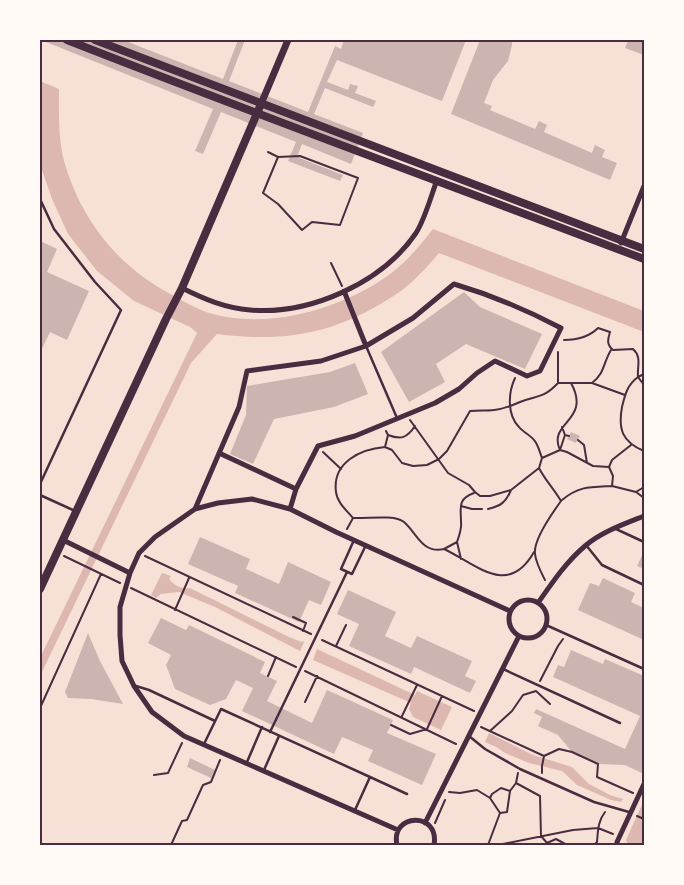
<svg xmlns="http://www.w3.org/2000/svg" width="684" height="885" viewBox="0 0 684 885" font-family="Karla,sans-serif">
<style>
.water{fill:#dcb8b0}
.building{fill:#ccb4b1}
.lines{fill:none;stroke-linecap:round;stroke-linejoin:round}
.path{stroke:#4a2c40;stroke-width:2}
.service{stroke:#4a2c40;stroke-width:2.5}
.minor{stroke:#4a2c40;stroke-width:5}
.secondary{stroke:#4a2c40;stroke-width:7}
.primary{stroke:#4a2c40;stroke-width:8}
.neatline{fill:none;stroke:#4a2c40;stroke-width:2}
</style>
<rect width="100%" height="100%" fill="#f7e1d7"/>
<path class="water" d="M40,81L59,89C59,112 58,138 64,161C80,217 114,262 165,291C180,299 194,308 209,313C269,331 346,308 394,271C409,259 421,244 433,229L644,311V332L439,253C427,267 414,282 398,293C339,333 287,343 217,334L191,363L40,676V658L197,333L190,327L134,301L97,271L68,234L52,199L42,170L40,159Z
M162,573L171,576L169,579C175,586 181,589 190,588L287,636L301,642L302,641L304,642L300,651L215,607L179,592L161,594L156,598L151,595Z
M317,649L415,695L417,691L452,707L441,730L413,717L409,709L411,703L313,660Z
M489,733L533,755L572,767L589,784L610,795L623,799L621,802L611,800L577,785L562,771L529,763L505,753L498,748L485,742Z
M644,800V828L642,832L644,834V845H628L626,840Z"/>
<path class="building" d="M41,40H123L223,79L238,40H245L229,81L308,112L335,46L341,49L344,40H466L442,101L337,60L327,82L348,90L350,84L358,86L355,93L376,101L373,107L325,88L314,114L363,133L351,164L302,144L297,157L343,175L340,181L288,161L296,142L221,112L203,154L195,151L213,109Z
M480,40H512V45L508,61L493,80L484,103L492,106L490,110L535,129L539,121L547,125L544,132L592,153L595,145L605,150L602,157L617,163L610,180L451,114Z
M628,40H644V55L625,48Z
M40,241L57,249L47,272L89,291L67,340L50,332L40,353V333L42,328L40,327Z
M464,292L480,307L542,334L525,369L466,344L436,364L445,382L409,402L381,352Z
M355,363L368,394L334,407L274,419L253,464L230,454L246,415L247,386L330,372Z
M571,432L580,436L576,443L567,439Z
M200,537L250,559L246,569L279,584L288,562L331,582L321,605L309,600L299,622L235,593L238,586L188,564Z
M644,551V569L637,566Z
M603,578L635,593L631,602L644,608V640L578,610L590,583L599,586Z
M348,590L396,612L385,636L411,648L417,636L472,661L465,676L476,681L470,693L414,667L411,674L349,646L359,624L337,614Z
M161,618L186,630L189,625L265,662L260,673L277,681L267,701L312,723L327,690L393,720L387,733L436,754L422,785L368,761L373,750L342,737L334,754L242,711L253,688L236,680L226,699L210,705L175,689L166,665L171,655L148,643Z
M88,633L100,661L123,704L91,699L68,698L65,692Z
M571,650L603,664L605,659L644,676V774L625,765L598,764L572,752L558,735L538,726L542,717L534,713L536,709L625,749L640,716L553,677L558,665L564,667Z
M190,758L215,770L211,778L187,767Z"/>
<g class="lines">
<path class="path" d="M268,152L278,157L263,193L278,204L302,230L312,222L340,225L358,178L300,156L278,157
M331,263L342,286
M564,340C576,340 589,337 598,328L610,332C608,339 606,344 613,350L633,349C642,357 637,366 638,377C627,385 625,395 622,407C618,429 622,442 644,451
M644,374L638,377L644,385
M515,378C508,393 507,415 519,427C523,432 530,435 534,440C538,444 540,453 542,458L539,468C545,480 554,489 561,501C553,512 533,540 535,554C536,563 541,572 545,580
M558,383H592L625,395
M592,383C605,373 603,363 611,350
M410,420L448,473L469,485L475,492L480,496H490L511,490L539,468
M562,427L565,435L569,436
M386,431L388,435C401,440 407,438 415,426
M578,440L584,445L587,463
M385,447L388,435
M560,450C547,422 592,421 571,383
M560,450L565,435
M323,452L341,469
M542,458L560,450L567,452L593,466L609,467
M612,486L636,492L644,498
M636,492L644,487
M562,500C579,486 590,487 612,486L613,476L609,467L612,460L631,445
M461,506L472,509H482
M488,509C501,506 506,502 511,490
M353,518C366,519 394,514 404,522C417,533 422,554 444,549C476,564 508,598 534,552
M347,529L353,518C346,510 337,502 336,492C332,462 361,449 385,447L392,450L402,463L413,466L427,465L439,459L447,451L470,411C479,410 486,411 494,410C504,409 511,406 520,402C537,395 543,399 558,383V352
M457,542C459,536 462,529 461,522C461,508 457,499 474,493
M444,549L457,542L461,559
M64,556L120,583
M145,556L311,634
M131,588L296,667
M175,610L189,578
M293,617L306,623L303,631
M322,640L474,711
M336,646L346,625
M305,671L456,744
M268,676L276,657
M540,681L558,646L563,639
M305,702L317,676
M40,708L101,574
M402,716L417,685
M391,725L410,734L427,729L442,696
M481,727L544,756L559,749L572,752L598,764L597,777L633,793
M490,731L512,711L523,695L536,691L550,704
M542,773V766L544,756
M154,775L168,773L182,743
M516,783L540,796L541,836L547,843
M449,792L460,793L477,790L490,798L500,813L488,845
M490,798L492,794L501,788L510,791L516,783L518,773
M500,813L507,812L510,791
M637,816L644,819
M435,823L445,800
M171,845L182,821L187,820L203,785L211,782L220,760
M493,845L503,844L573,830L598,828L613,834
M546,845L547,843L556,839L567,845
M594,845L597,842C598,830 598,821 605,812"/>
<path class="service" d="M40,199L54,229L95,282L121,310L40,484
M366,346L397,418
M40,495L75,511
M616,529L644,542
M354,540L341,569L352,574L365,547
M586,545L602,565L644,585
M546,625L644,669
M503,669L620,723
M136,686L149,690L215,721
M270,732L347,572
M469,736L485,749L520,769L594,802L629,812
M204,744L221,709L370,777L355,810
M247,762L262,727
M264,770L279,736
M370,777L407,794"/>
<path class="minor" d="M621,243L644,186
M182,288C204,299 225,308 250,310C310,315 382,283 416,233C425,219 431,196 437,180
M344,291L366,346
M219,453L296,489
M195,509L239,407L247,371L321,361L366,346L413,318L454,284C491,295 527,310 561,328L540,371L527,376L495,361L477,373L459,389L435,403L355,436L318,446L296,489L290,509
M63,540L130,573
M509 619a19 19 0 1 1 38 0a19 19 0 1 1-38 0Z
M538,603C552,583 566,562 585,546C601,532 624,524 644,516
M425,823L519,636
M398,830L184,736L152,712L134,686L122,661L120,635V607L130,573L139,553L155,537L195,509L218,503L252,499L290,509L336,532L510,611
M397,845C390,813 440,811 434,845
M618,845L617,842L644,784"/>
<path class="secondary" d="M261,104L288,40"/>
<path class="primary" d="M67,40C258,115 452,186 644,259
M95,40L644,249
M40,589L166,319L182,288L261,104"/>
</g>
<rect width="684" height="885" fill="none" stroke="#fffaf5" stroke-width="82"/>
<rect x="41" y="41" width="602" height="803" class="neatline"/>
</svg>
